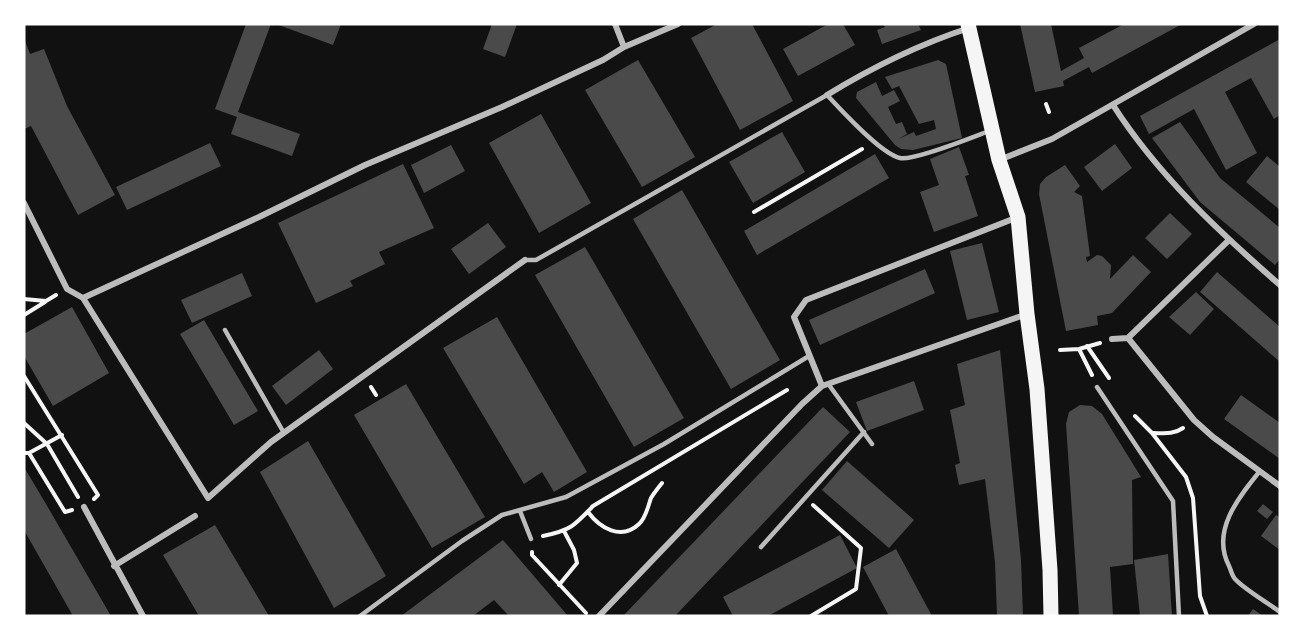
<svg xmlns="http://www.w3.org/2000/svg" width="1304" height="640" viewBox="0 0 1304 640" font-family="'Roboto Condensed',sans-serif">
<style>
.building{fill:#4a4a4a}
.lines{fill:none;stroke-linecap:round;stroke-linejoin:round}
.path{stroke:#f5f5f5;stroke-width:4}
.service{stroke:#bcbcbc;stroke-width:4.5}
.minor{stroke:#bcbcbc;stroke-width:6}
.primary{stroke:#f5f5f5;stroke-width:15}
</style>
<rect width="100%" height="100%" fill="#111"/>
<path class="building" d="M246,24H271L238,112L300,134L292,156L231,134L237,117L215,109Z
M276,24H341L333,45Z
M492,24H517L505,57L483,49Z
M717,24H752L793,101L740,130L691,38Z
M828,24H843L855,45L798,76L783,49Z
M883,24H918L921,30L882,44L877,30L885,27Z
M1020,24H1051L1061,71L1084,58L1079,48L1124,24H1182L1092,73L1089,67L1063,81L1064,86L1035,92Z
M24,38L30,54L44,49L67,106L115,195L78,215L31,126L24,129Z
M1280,39V115L1274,119L1251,78L1225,92L1257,153L1226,170L1194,109L1149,134L1140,116Z
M638,60L695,157L642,187L585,90Z
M938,60L946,64L962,138L913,150L901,149L895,145L856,98L857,92L876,82L882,96L894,90L900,101L888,107L896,124L902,122L907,134L898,139L914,132L916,136L936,129L934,120L919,124L899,86L892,89L885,77Z
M541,114L591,203L539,233L489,143Z
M1180,122L1220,178L1280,228V259L1275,265L1200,202L1152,138Z
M782,132L805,172L753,203L729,162Z
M210,143L221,166L127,210L116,187Z
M1115,144L1132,168L1102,191L1084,167Z
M451,145L465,171L424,193L411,165Z
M959,147L969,175L965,176L978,216L934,232L920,192L939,185L930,159Z
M875,154L889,178L757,255L744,231Z
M1267,156L1280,167V210L1246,182Z
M403,164L434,228L379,252L385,264L350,281L353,286L316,303L278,223Z
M1065,165L1080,186L1074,192L1082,196L1089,248L1090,256L1086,257L1087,262L1097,255L1102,256L1111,265L1110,279L1133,255L1151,272L1112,313L1097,316L1098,325L1066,331L1039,194L1040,184L1046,177Z
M682,190L780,360L731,389L633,219Z
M1170,213L1192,234L1167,259L1145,238Z
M488,223L506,247L469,274L451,249Z
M982,243L999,312L967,320L950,251Z
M585,247L684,418L634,447L535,275Z
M925,269L935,293L820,345L809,320Z
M1217,272L1280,327V362L1200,292Z
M242,273L252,296L192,323L181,300Z
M1196,292L1214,309L1190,335L1169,317Z
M72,307L109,373L53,406L24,356V334Z
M497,317L587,472L554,492L542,472L524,484L443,348Z
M204,320L258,411L234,425L180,334Z
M319,350L333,369L286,405L272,386Z
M1000,350L1021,560L1023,616H997L995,562L985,479L959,485L955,465L960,463L950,410L965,405L957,364Z
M914,381L924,410L867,431L856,402Z
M406,384L485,517L432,548L354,415Z
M1241,395L1280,423V459L1224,419Z
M1080,405L1092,406L1102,414L1141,477L1132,480L1133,564L1110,567L1113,616H1079L1066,424L1069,412Z
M823,407L850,432L675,616H623Z
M308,441L386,576L334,608L260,472Z
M847,461L914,520L889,548L822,490Z
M24,467L46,504L111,616H73L24,530Z
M1263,504L1273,512L1267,519L1257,511Z
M1276,515L1280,517V550L1261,536Z
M215,525L269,616H199L163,555Z
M840,535L857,568L768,616H733L723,597Z
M503,540L568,616H509L494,600L473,616H401Z
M896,549L932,616H889L863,567Z
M1168,554L1172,616H1140L1134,560Z
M1253,609L1263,616H1248Z"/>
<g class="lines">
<path class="path" d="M1046,104L1049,112
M754,212L862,149
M24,299L46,301L56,295
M24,315L45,302
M1087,346L1109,378
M1079,349L1092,375
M1060,350L1079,349L1100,343
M24,376L98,495L94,499
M371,387L376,395
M1135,416L1152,433L1186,477L1193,498L1200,596L1207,616
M24,423L47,444L78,497
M1153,433C1163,433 1173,435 1183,428
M24,453H29L62,435
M29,453L65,512L72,510
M588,512C600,528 621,541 639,524C646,518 648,506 651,498C654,493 658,488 662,483
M543,536C571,530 574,526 593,506L787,390
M532,552V555L586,613
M559,585L577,563L574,550L564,531
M811,616L856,589L861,548L813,505"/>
<path class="service" d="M525,260H536L552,251L827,95C841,110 881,154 900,158C914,161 973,137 989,131
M225,330L284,433
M829,385L872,444
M1097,387L1173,501L1179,616
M1260,471C1238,498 1211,531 1229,566C1231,570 1232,576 1235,579C1244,589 1268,603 1280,612
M520,511L531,539
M761,547L864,432
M360,616L462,541L502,515L566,497L664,444L809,356"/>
<path class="minor" d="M615,24L624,47
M827,95C871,68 920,44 969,28
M1113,105C1158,175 1218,231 1280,285
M999,160L1052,139L1254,24
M24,203L67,289L83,298L208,498L271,442L525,260
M83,298L259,217L365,165L502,107L603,60L624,47L678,24
M1128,338L1194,420L1213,437L1280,486
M1112,339L1128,338L1229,240
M822,386L794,317L806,300L1018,217
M84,507L143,616
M114,566L195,516
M599,616L802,404L822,386L1027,314"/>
<path class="primary" d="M968,24L999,160L1018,217L1027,314L1037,389L1050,570L1051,616"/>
</g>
<rect width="1304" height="640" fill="none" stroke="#ffffff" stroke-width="51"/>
</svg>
